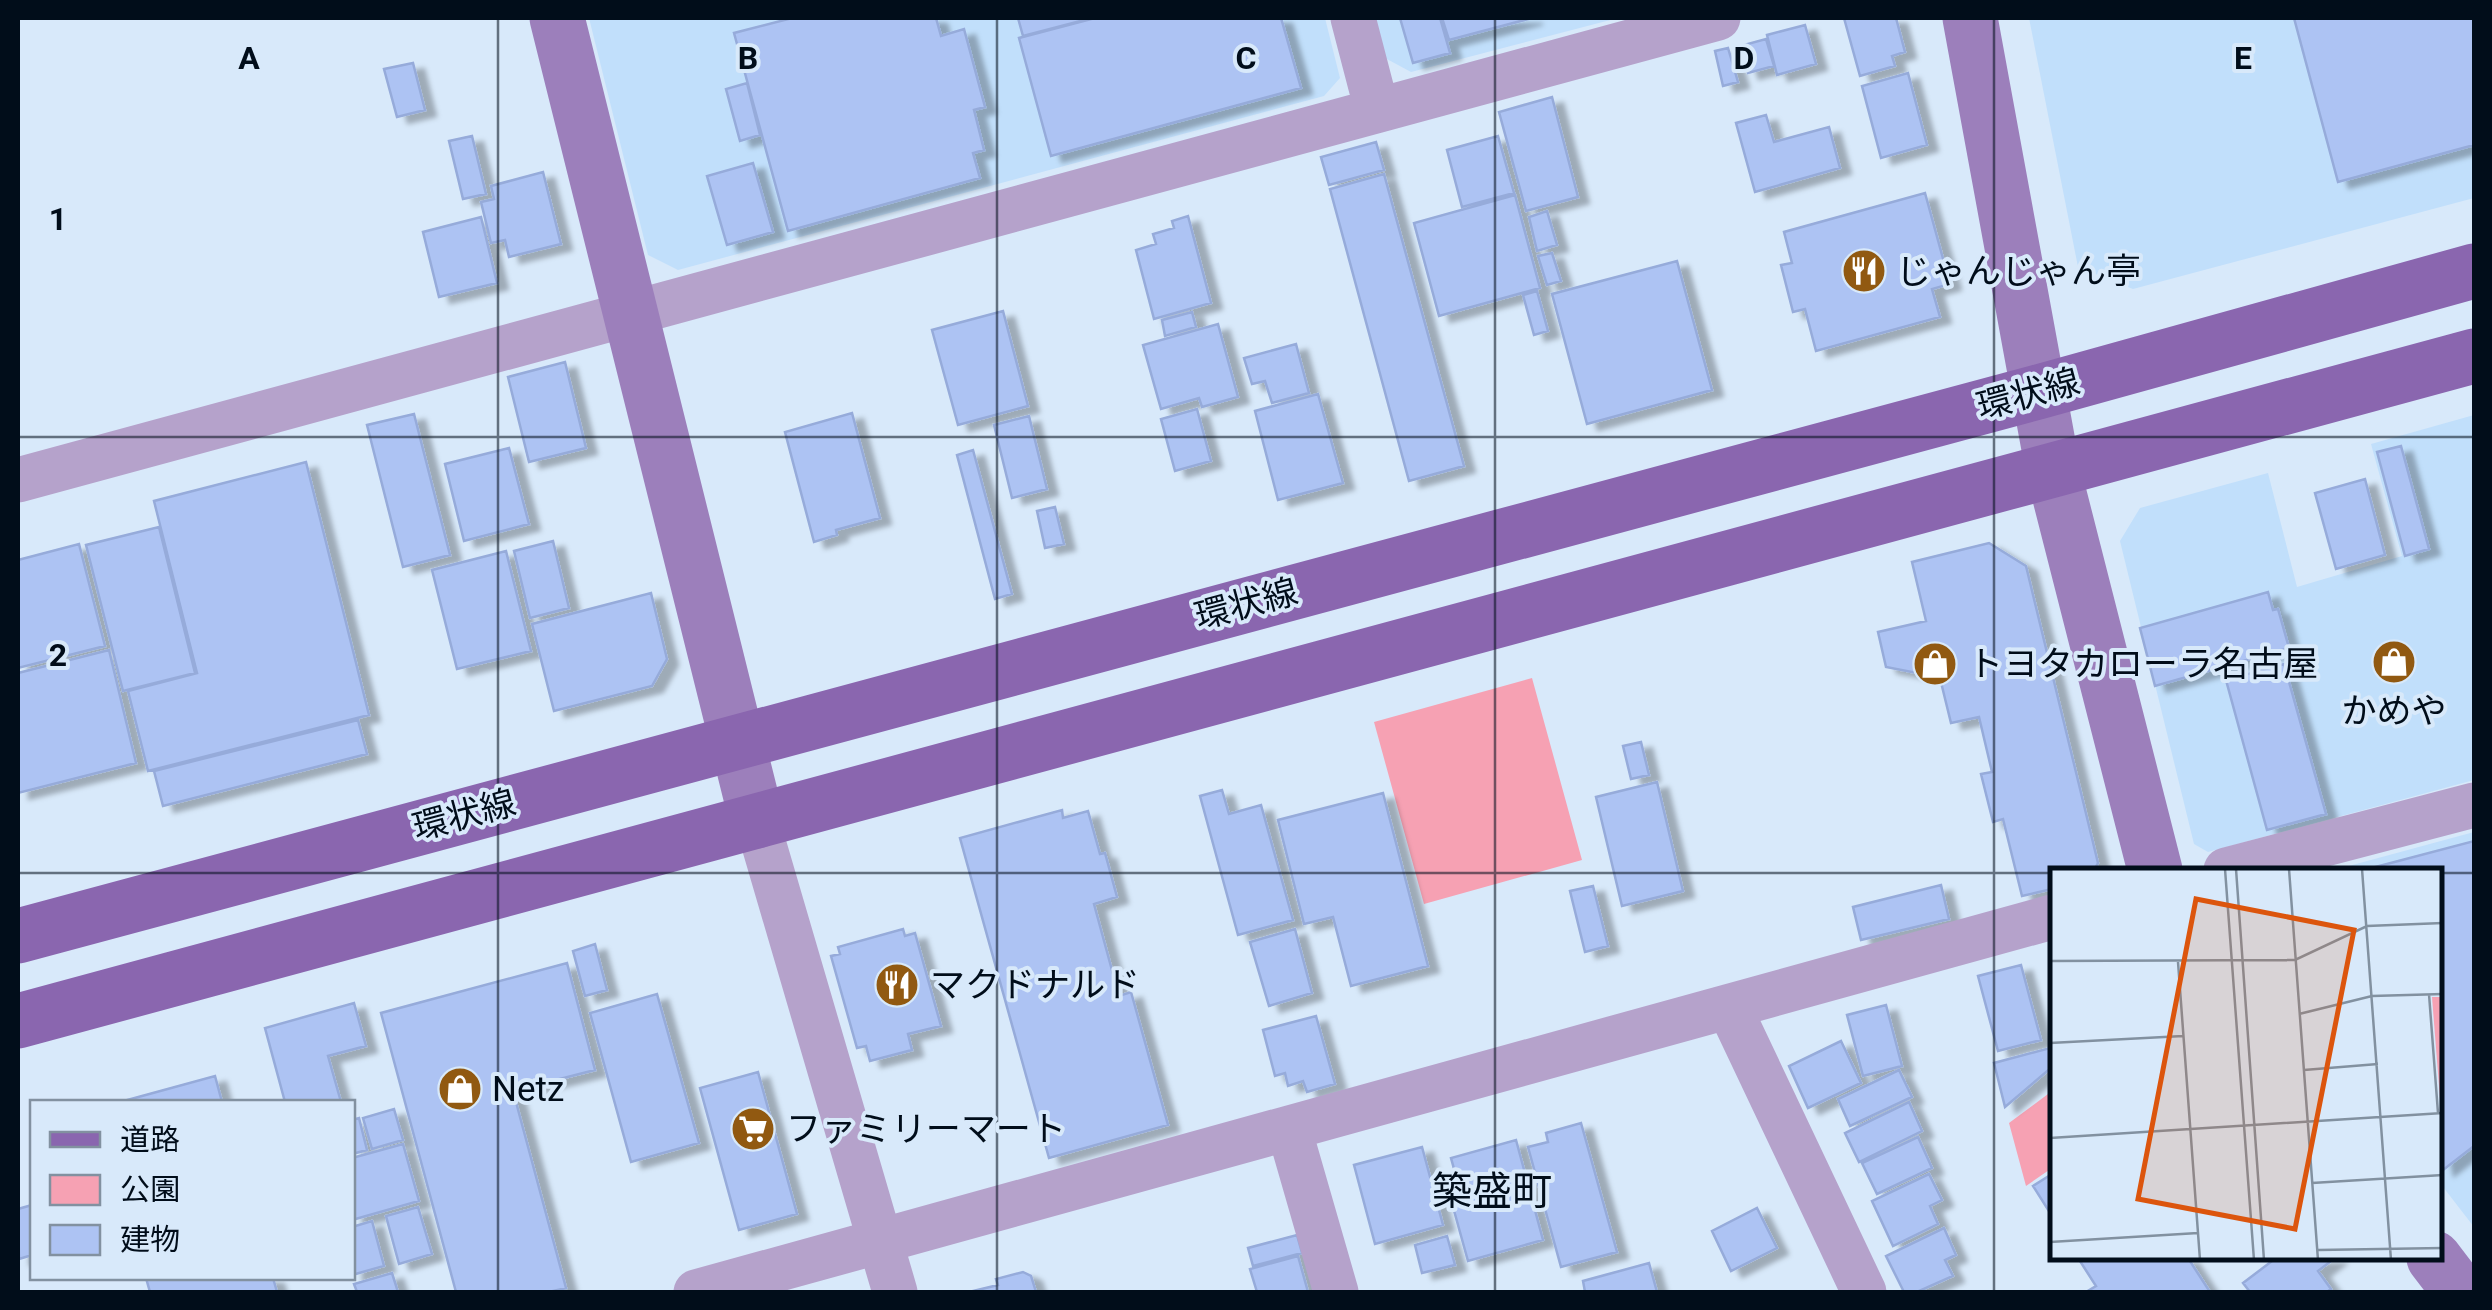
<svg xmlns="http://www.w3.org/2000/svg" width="2492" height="1310" viewBox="0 0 2492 1310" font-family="Roboto,'Noto Sans JP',sans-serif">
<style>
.built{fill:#c1dffb}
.green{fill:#f6a1b3}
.building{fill:#adc3f3;stroke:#96abda;stroke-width:2.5;filter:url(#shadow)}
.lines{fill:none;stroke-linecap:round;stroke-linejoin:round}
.street{stroke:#b5a2cb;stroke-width:45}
.secondary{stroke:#9c7fbb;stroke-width:55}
.primary{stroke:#8a66af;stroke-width:55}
.grid{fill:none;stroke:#010d1a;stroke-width:2.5;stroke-opacity:0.55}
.labels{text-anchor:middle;stroke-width:8;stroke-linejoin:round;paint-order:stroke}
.poi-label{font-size:35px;fill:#010d1a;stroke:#d8e9fa;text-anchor:start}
.street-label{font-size:35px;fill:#010d1a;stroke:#d8e9fa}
.quarter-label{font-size:40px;fill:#010d1a;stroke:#d8e9fa}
.inset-road{fill:none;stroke:#8291a0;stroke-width:2.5}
.view{fill:#dc550d;fill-opacity:0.15;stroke:#dc550d;stroke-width:5}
.inset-edge{fill:none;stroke:#010d1a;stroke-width:5}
.grid-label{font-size:32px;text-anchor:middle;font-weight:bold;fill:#010d1a;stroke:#d8e9fa;stroke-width:8;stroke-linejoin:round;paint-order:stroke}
</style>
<defs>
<filter id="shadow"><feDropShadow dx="11" dy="6" stdDeviation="2.5" flood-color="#0004"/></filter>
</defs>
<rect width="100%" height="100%" fill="#d8e9fa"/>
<path class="built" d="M589,18H1325L1340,78L1324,96L678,270L648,255Z
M1375,18H1618L1411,72L1385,58Z
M2029,18H2474V198L2133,289L2078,267Z
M2474,415V780L2208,852L2194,844L2120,541L2140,508L2268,473L2297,587L2402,556L2371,444Z
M2474,832V1227L2440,1183V870H2334Z"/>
<path class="green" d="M1532,678L1582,860L1424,904L1374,722Z
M2052,1091V1168L2026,1186L2009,1123Z"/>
<path class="building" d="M792,18H936L941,36L964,29L985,107L974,110L984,150L973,153L980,178L788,231L734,33Z
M1018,18H1092L1023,36Z
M1095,18H1281L1301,88L1051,156L1019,38Z
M1400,18H1440L1450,53L1413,63Z
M1442,18H1532L1449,40Z
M1844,18H1896L1905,52L1892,56L1895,66L1860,76Z
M2294,18H2474V145L2338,182Z
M1805,25L1816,64L1777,75L1767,35Z
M1766,39L1774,66L1748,73L1740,46Z
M1728,48L1738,82L1723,86L1715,51Z
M413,63L425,110L397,117L384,69Z
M1908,73L1927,145L1881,158L1862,86Z
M747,83L760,135L740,141L726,89Z
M1552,97L1578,197L1526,211L1499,112Z
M1766,115L1774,142L1829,127L1840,168L1755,192L1736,123Z
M472,136L486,194L463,199L449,141Z
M1498,136L1514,193L1462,207L1447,150Z
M1376,142L1384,170L1329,185L1321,157Z
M753,163L773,232L727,245L707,176Z
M543,172L561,244L509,257L505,240L491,243L481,202L494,199L491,186Z
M1384,174L1464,466L1409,481L1330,189Z
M1925,193L1950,284L1932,289L1940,317L1816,351L1805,309L1793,312L1781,265L1792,263L1784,232Z
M1515,195L1540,288L1439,316L1414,223Z
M1547,211L1557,245L1537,251L1529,217Z
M1188,216L1211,303L1154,319L1136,250L1156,244L1153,234L1174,228L1172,221Z
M481,217L497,283L439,297L423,232Z
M1552,253L1561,281L1547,285L1538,256Z
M1677,261L1712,390L1587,424L1552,294Z
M1537,291L1548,331L1534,335L1523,295Z
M1003,311L1028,406L958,425L932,330Z
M1192,312L1196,327L1165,336L1162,320Z
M1218,324L1238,397L1202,407L1199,398L1161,409L1143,345Z
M1296,344L1309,393L1272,403L1265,381L1252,384L1244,358Z
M565,362L586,448L529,462L508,377Z
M1318,394L1343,483L1278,500L1255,411Z
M1197,409L1211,461L1175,471L1161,419Z
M852,413L880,518L836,530L837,535L814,542L785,432Z
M414,414L450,555L403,567L367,425Z
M1029,416L1047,489L1012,498L994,425Z
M2401,446L2429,549L2405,556L2377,452Z
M509,448L529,524L464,541L445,464Z
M973,450L1012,594L995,599L957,455Z
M306,462L369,715L148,771L128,691L197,673L154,501Z
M2365,479L2385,555L2336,569L2315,493Z
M1055,507L1064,544L1045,548L1037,511Z
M159,527L195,673L123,691L86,545Z
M553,541L569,608L530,618L514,551Z
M1989,543L2026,566L2098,863L2094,870H2052V889L2022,896L2003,819L1993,822L1981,774L1992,772L1979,717L1951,723L1938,670L1922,674L1886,667L1878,632L1926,621L1912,562Z
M79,544L105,646L18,668V560Z
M506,551L531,651L457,669L432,570Z
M2268,592L2273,610L2278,609L2289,648L2155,686L2140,628Z
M651,593L667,659L652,686L554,711L532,624Z
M109,650L136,763L18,793V673Z
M2284,664L2326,814L2267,830L2226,680Z
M358,720L367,754L163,806L154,771Z
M1641,742L1649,775L1631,779L1623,746Z
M1657,782L1683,891L1622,906L1596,797Z
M1222,790L1229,814L1261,805L1293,920L1238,935L1200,796Z
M1383,793L1428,966L1351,986L1333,917L1304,924L1278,820Z
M1062,810L1063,818L1088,811L1100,854L1105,853L1117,897L1094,904L1119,996L1131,992L1168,1125L1049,1158L960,838Z
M2474,841V1146L2443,1170L2440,1155V870H2364Z
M1941,885L1949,919L1861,940L1853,907Z
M1593,886L1608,946L1585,952L1570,891Z
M903,929L905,936L915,933L941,1026L908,1034L912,1050L870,1061L866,1046L857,1048L831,956L840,954L838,947Z
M1295,929L1312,993L1269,1006L1250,942Z
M595,944L607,990L585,996L573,951Z
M567,963L595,1070L513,1091L566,1288L549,1292H456L381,1013Z
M2021,965L2041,1040L1998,1051L1978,976Z
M657,994L699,1143L631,1162L590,1013Z
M354,1003L366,1046L328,1056L341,1102H285L265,1028Z
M1886,1005L1902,1066L1863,1076L1847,1015Z
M1316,1016L1335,1084L1307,1092L1303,1081L1288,1086L1285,1073L1275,1076L1263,1030Z
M1841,1041L1861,1083L1808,1108L1789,1066Z
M2050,1048L2052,1067L2005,1107L1994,1063Z
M1899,1070L1912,1097L1850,1126L1838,1099Z
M758,1072L797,1214L739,1230L700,1088Z
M215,1076L222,1102H120Z
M1909,1102L1922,1131L1859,1162L1845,1133Z
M394,1109L403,1140L372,1149L363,1118Z
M359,1118L367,1150L352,1154V1120Z
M1581,1123L1617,1252L1561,1267L1528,1147L1548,1142L1546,1133Z
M1918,1137L1932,1168L1877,1194L1862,1163Z
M1516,1140L1543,1240L1468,1261L1445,1178L1456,1176L1451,1158Z
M403,1144L419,1201L352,1220V1158Z
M1422,1147L1443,1225L1375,1244L1354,1165Z
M1929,1174L1942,1200L1930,1206L1938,1224L1893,1246L1872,1201Z
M2052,1174V1216L2033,1186Z
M32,1205V1255L19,1259L18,1209Z
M418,1207L432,1254L399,1264L386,1216Z
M1757,1208L1777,1248L1731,1271L1712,1231Z
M372,1221L384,1266L352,1275V1227Z
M1944,1228L1956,1255L1945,1260L1953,1276L1917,1292H1904L1886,1256Z
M1297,1235L1302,1253L1253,1266L1248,1248Z
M1447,1236L1455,1265L1422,1273L1415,1245Z
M1298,1256L1308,1292H1257L1250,1269Z
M2078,1258H2188L2210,1292H2086L2096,1286Z
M2276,1258H2335L2318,1271L2331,1289L2327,1292H2250L2243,1283Z
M1649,1263L1657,1292H1585L1583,1281Z
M1023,1272L1031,1276L1036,1292H969L998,1285L996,1279Z
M392,1273L398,1292H357L354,1284Z
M146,1278H273L277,1292H150Z"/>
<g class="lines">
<path class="street" d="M1353,18L1377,110
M18,480L1718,18
M757,821L895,1292
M2226,870L2474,805
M1729,1007L1864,1292
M1289,1129L1336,1292
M696,1292L2052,917"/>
<path class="secondary" d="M557,18L757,821
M1970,18L2053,470L2155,870
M2434,1258L2460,1292"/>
<path class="primary" d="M18,936L2038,392L2474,271
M18,1021L2474,356"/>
</g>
<path class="grid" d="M498,18V1292M997,18V1292M1495,18V1292M1994,18V1292M18,437H2474M18,873H2052M2440,873H2474"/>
<defs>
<symbol id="restaurant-disc" viewBox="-11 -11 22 22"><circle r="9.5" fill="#915911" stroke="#d8e9fa"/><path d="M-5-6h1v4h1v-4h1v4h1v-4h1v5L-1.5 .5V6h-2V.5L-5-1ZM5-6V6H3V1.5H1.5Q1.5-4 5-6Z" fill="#fff"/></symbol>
<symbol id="shop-disc" viewBox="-11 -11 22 22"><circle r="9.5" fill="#915911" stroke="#d8e9fa"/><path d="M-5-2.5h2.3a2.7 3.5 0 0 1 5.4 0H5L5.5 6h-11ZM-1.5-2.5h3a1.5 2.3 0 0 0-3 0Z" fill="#fff"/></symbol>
<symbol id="supermarket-disc" viewBox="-11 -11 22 22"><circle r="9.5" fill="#915911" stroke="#d8e9fa"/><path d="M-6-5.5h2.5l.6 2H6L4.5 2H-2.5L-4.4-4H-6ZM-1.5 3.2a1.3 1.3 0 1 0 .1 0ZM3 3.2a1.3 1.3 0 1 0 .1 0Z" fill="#fff"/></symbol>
</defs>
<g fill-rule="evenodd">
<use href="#restaurant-disc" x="1839" y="246" width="50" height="50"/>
<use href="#shop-disc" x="2369" y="637" width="50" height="50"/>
<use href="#shop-disc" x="1910" y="639" width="50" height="50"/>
<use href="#restaurant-disc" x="872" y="960" width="50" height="50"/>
<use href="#shop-disc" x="435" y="1064" width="50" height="50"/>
<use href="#supermarket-disc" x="728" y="1104" width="50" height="50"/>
</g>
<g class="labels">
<g class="poi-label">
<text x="1896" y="283">じゃんじゃん亭</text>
<text x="1968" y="676">トヨタカローラ名古屋</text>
<text x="2394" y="723" text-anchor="middle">かめや</text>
<text x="930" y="997">マクドナルド</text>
<text x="492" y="1101">Netz</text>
<text x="786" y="1141">ファミリーマート</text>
</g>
<g class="street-label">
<text transform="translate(2028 394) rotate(-15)" y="12">環状線</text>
<text transform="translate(1246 604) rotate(-15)" y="12">環状線</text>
<text transform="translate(464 815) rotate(-15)" y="12">環状線</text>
</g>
<g class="quarter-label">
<text x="1492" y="1205">築盛町</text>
</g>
</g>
<g transform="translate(2050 868)">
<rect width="392" height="392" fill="#d8e9fa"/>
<path d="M382,129H392V243H391Z" fill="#f6a1b3"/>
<path class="inset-road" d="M175,1L204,392M186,1L214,392M239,1L268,392M312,1L341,392M0,93L245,92L317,58L393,55M128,94L150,392M379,126L388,245M249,146L322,128L393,126M0,175L133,168M254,202L328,196M0,270L393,245M262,315L393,307M0,374L148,365M268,382L393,380"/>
<path class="view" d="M146,31L304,62L245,361L88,331Z"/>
<rect width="392" height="392" class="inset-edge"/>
</g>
<g class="grid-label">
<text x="249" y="69">A</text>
<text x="748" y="69">B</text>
<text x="1246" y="69">C</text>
<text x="1744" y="69">D</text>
<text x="2243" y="69">E</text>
<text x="58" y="230">1</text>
<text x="58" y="666">2</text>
</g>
<rect width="2492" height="1310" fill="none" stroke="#010d1a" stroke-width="40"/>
<rect x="30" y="1100" width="325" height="180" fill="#d8e9fa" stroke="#8291a0" stroke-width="2.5"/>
<rect x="50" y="1132" width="50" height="15" fill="#8a66af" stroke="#8291a0" stroke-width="2.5"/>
<text x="120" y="1150" font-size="30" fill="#010d1a">道路</text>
<rect x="50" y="1175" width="50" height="30" fill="#f6a1b3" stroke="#8291a0" stroke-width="2.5"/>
<text x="120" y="1200" font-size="30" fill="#010d1a">公園</text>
<rect x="50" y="1225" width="50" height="30" fill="#adc3f3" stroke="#8291a0" stroke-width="2.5"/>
<text x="120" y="1250" font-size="30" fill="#010d1a">建物</text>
</svg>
